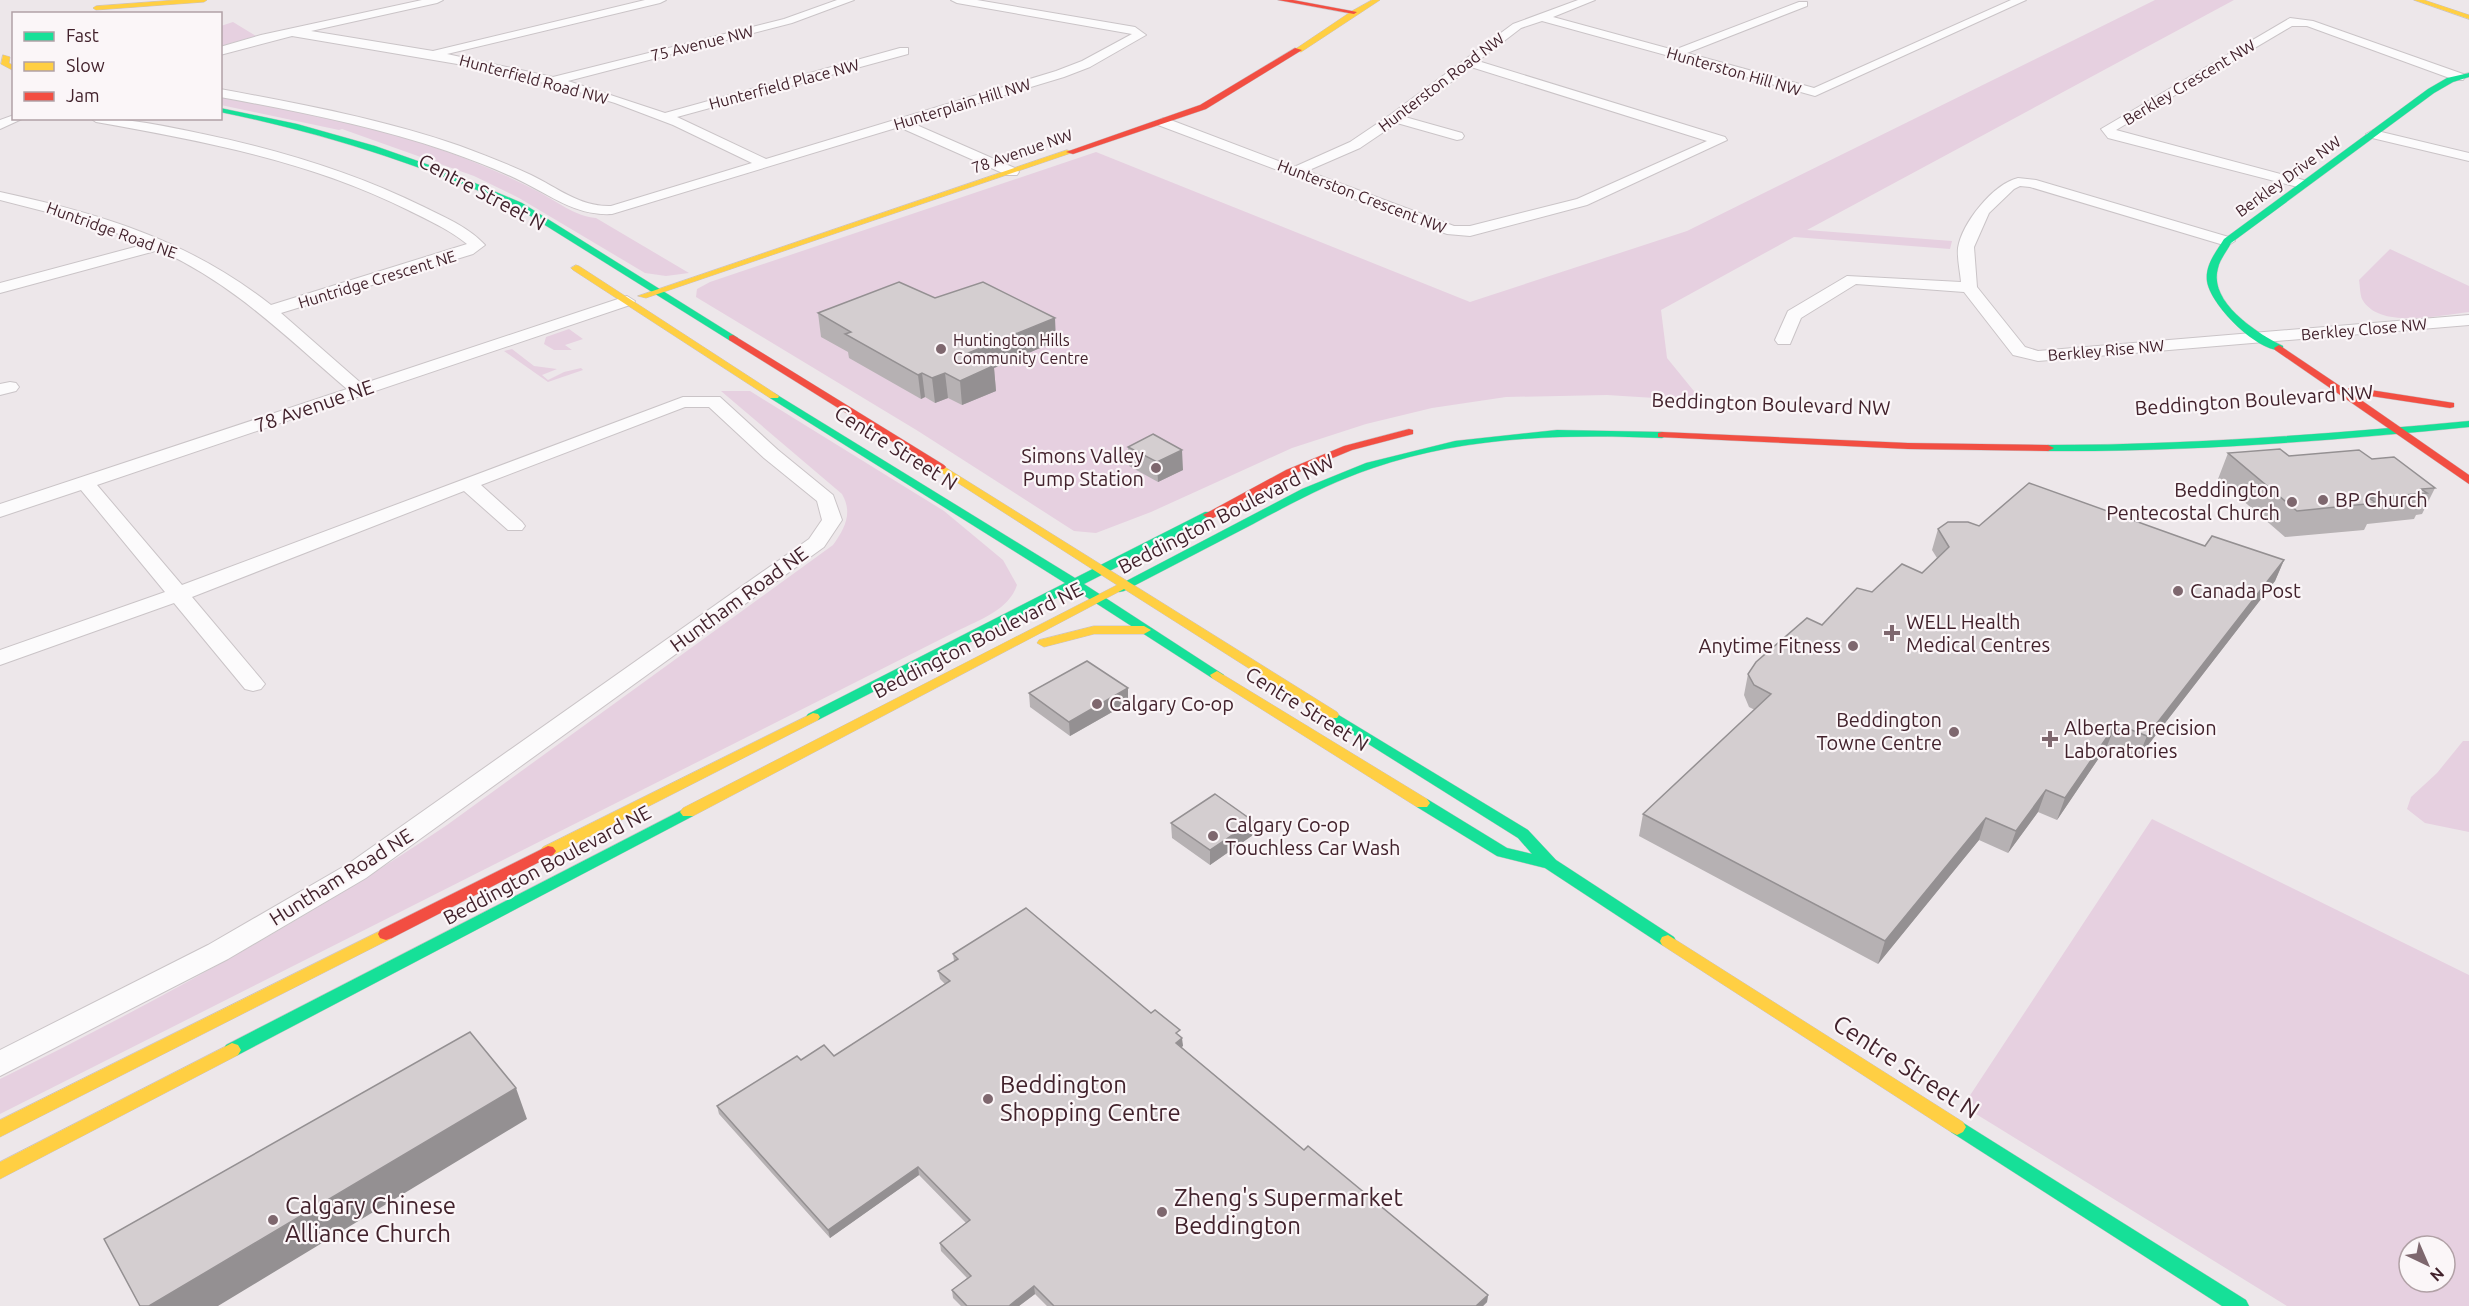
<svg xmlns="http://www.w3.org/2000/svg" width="2469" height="1306" viewBox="0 0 2469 1306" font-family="Ubuntu,sans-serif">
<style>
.green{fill:#e6d0e0;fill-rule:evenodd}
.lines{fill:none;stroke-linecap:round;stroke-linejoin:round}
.street-casing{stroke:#cac4c7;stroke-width:2}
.fast-casing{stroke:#cac2c6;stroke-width:1}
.slow-casing{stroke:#cac2c6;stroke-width:1}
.jam-casing{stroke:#cac2c6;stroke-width:1}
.street{fill:#fcfbfc;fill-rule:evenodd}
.fast{fill:#16e098;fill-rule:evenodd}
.slow{fill:#ffcf43;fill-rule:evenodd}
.jam{fill:#f24e42;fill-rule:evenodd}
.wall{fill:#b6b1b3}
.shaded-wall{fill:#949092}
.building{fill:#d4ced0;stroke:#949092;stroke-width:1.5}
.poi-dot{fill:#7e676e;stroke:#fbf6f8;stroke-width:2}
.labels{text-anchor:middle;stroke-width:4.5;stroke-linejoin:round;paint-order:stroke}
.far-street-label{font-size:16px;fill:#42222c;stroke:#fbf6f8}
.far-poi-label{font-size:16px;fill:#42222c;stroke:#fbf6f8;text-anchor:start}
.street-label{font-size:20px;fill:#42222c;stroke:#fbf6f8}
.poi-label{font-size:20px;fill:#42222c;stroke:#fbf6f8;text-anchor:start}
.near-street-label{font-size:24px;fill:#42222c;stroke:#fbf6f8}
.near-poi-label{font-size:24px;fill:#42222c;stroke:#fbf6f8;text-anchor:start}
</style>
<rect width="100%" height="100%" fill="#ede7ea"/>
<path class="green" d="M2155,0H2234L1807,230L1952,241L1950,249L1794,237L1661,310L1667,358L1702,401L1607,395L1506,397L1432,408L1366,424L1292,448L1151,512L1096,533L1074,531L918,431L696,297L697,289L710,282L1096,152L1470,302L1687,231Z
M233,22L256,36L221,46V26Z
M220,97C303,111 385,128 464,158C489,168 515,179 539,192C558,202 574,216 596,218L689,273L666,276L645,273L519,198L474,176L342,129L339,130L221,105Z
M2390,249L2469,286V312C2439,315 2379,330 2362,299C2360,294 2360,286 2359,280Z
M569,329L583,339L565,345L572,350H554L544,344L546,337Z
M512,349L534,366L557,369L542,375L548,380L564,372L581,368L583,370L548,382L504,351Z
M721,391H750L944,511L1003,560L1017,585C1009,610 979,620 957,631L0,1114V1079C154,1003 305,921 447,825L833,545C845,528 853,513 842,494Z
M2463,741H2469V832L2425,823L2407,809L2411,797L2437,773Z
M2152,819L2469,975V1306H2287L1963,1106ZM2409,1246H2445V1282H2409Z"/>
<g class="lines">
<defs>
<path id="street" d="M422,0H443L437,3L311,31L433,51L645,0H666L660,3L447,54L553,77L784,19L837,0H854L792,23L568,81L665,113L900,48H908V54L677,117L766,159L1056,71L1082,61L1132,34L957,3L951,0H977L1135,27L1146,35L1090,67L1064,77L912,123L1017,169L1019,172L1017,175H1007L899,127L612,214C577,216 553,197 523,182C499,170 473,160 447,151C373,126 297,111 220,97V89C301,104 382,119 460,146C484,155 508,164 531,175C558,188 580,207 611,206L752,163L673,125L615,103L569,89L481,68L292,36L220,55V47L261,35Z
M1578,0H1595L1553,17L1674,50L1799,2H1807V6L1687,53L1814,88L2011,0H2026L1815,96L1542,21L1521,28L1478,61L1725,137L1727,140L1587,205L1470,236L1447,234L1158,125L1156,122L1163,118L1168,119L1294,167L1350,142L1390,115L1513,24ZM1471,67L1707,141L1577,199L1470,226H1454L1307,171L1360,148L1397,123L1457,140L1462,139L1464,136L1462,133L1405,117Z
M2290,18L2313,21L2463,74L2465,77L2463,80H2455L2307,26H2292L2116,130L2307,181L2309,184L2302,188L2108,138L2101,129Z
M14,115V118H24L0,129V120Z
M90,118C128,118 165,126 203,134C279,150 353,172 424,207C444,217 466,226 482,242L485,245L473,254L281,313L362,384L621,298L627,296L635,301L633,304L97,485L182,585L683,397H720L778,450L833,495L842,520L824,547L366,878L228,959L0,1076V1050L208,945L348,864L809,539L822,520L817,501L764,458L709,407H685L481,485L522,522L525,526L522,530H508L464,491L192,597L261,679L265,684L261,689L253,691L245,689L174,603L0,665V650L165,592L81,490L0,517V504L347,389C286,337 233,283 159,250L0,293V283L146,244L86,222L0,200V192C102,214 188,240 271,305L467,244C450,230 428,220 408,210C310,161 203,141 96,122Z
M2373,130L2469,153V161L2368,137L2366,134Z
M2018,178L2036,180L2232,238L2235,241L2227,246L2030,187L2020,186L2014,189L1989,213L1974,247L1977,287L2025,347L2038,351L2469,315V325L2038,361L2013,355L1964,292L1856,284L1801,318L1790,344H1778L1775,340L1788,311L1847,276L1961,282C1960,271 1957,258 1958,248C1962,223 1993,184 2018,178Z
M10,382L16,383L19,387L16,391L0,395V384Z"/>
<path id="fast" d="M2469,73V77L2453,82L2434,93L2231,243C2227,251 2220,259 2218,268C2208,302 2257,333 2283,346V350C2259,354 2210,305 2207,281C2205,265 2216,252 2224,239L2428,89L2447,78Z
M220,108L297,124L375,146L449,172L522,203L738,338L733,341L729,340L516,207C420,164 323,133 220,112Z
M774,393L1075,578L1205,512H1213L1215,515L1213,518L1084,584L1224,675L1217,679L1212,678L1074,589L818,720H808L806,717L808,714L1065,583L770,398L769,396Z
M2469,421V427C2329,441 2189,452 2048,451L2042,448L2048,445C2189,445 2329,434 2469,421Z
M1557,430L1662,432L1668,435L1662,438C1565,434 1466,436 1373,468C1331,482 1292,503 1253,524C1210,546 1167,569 1124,591L1119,592L1113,588L1302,489L1366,463L1455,441Z
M1332,711L1528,830L1556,860L1674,937L1676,941L1674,945L1668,947L1662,945L1545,868L1497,856L1417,807L1414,803L1417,799H1427L1507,848L1532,854L1518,838L1327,718L1325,715L1327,712Z
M688,807L693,808L696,812L693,816L238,1055L232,1057L226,1055L223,1050L226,1045Z
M1957,1119L2246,1300L2249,1306H2222L1951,1132L1948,1127L1951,1122Z"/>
<path id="slow" d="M176,0H207L204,2L96,10L93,8L96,6Z
M1372,0H1380L1301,52L1294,50L1352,11Z
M2414,0H2424L2469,15V19Z
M3,55L10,57L9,63L14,66V71L1,64Z
M1067,150L1074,152L646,298L638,296Z
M576,265L579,266L779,396L778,398H770L573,270L571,268Z
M940,464L1337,712L1339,715L1337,718H1327L1124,589L693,816H683L680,812L683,808L1117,585L936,469L934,467L936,465Z
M1094,626H1144L1151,630L1144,634H1094L1044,647L1037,643L1039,640Z
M1217,671L1427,799L1430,803L1427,807H1417L1212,678L1210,675Z
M813,713L818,714L820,717L818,720L553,855H543L540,851L543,847Z
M386,928L392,930L394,934L392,938L0,1137V1120Z
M1668,935L1963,1122L1966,1127L1963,1132L1957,1135L1951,1132L1662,945L1660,941L1662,937Z
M232,1043L238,1045L241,1050L238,1055L0,1179V1162Z"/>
<path id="jam" d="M1278,0H1293L1357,12L1354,14Z
M1295,48L1302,50L1206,109L1073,154L1066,152L1200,105Z
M733,335L944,465L946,467L944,469H936L729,340V336Z
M2279,345L2346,390L2351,387L2454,403V407L2450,408L2351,393L2469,475V484L2275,350L2274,348Z
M1409,429L1413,430V434L1352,450L1294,474L1213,518L1209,519L1203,515L1286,470L1344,446Z
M1662,432L1908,443L2048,445L2054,448L2048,451L1908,449L1658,437V433Z
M548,846L553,847L556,851L553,855L392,938L386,940L380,938L378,934L380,930Z"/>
</defs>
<use href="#street" class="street-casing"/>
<use href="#fast" class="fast-casing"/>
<use href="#slow" class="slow-casing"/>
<use href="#jam" class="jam-casing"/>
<use href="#street" class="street"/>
<use href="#fast" class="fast"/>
<use href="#slow" class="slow"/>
<use href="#jam" class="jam"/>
</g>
<path class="wall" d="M935,298L1056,341L994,368L996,391L962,405L948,398L935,403L925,397L921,399L849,358L848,352L821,337L818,313Z
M1128,447L1183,470L1158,482L1129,466Z
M2228,453L2372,459L2435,488L2422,514L2416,515L2414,519L2367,524L2364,530L2285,537L2218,479Z
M1979,526L2205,546L2284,560L2275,581L2138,758L2107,746L2057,820L2038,812L2008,853L1979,840L1878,964L1639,836L1643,814L1755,710L1749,707L1744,695L1748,674L1872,592L1922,573L1937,558L1932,550L1938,529Z
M1128,688V703L1070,736L1030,707L1029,693Z
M1171,823L1253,835L1210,865L1172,838Z
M953,954L1180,1036L1183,1046L1181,1047L1304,1150L1488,1295L1487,1302L1483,1306H1047L1035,1294L1019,1306H961L953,1298L952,1290L967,1278L941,1251L940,1243L966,1223L919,1175L830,1238L719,1114L717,1106L801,1060L834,1056L945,984L940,979L938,971L954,961Z"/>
<path class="shaded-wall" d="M1055,318L1056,341L994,368L996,391L962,405L960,381L968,353Z
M922,373L925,397L921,399L918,375Z
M945,373L948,398L935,403L932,378Z
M1182,450L1183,470L1158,482L1157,462Z
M2284,560L2275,581L2138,758L2147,736Z
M1128,688V703L1070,736L1069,722Z
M2116,724L2107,746L2057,820L2065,798Z
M2046,790L2038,812L2008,853L2016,831Z
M1986,818L1979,840L1878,964L1885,941Z
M1253,821V835L1210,865V850Z
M1182,1038L1183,1046L1176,1051V1043Z
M516,1088L527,1119L218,1306H149Z
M918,1167L919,1175L830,1238L828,1230Z
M1034,1286L1035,1294L1019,1306H1009Z
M1488,1295L1487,1302L1483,1306H1476Z"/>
<path class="building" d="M899,282L935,298L983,282L1055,318L968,353L993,366L960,381L945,373L932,378L922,373L918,375L845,334L851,332L818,313Z
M1153,434L1182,450L1157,462L1128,447Z
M2280,449L2289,456L2359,450L2372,459L2394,457L2435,488L2421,489L2427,493L2369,498L2376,503L2297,511L2228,453Z
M2029,483L2205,546L2212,536L2284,560L2147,736L2116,724L2065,798L2046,790L2016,831L1986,818L1885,941L1643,814L1771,694L1754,685L1748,674L1756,662L1807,618L1822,625L1857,588L1872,592L1902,564L1922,573L1949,547L1938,529L1948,522H1968L1979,526Z
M1087,661L1128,688L1069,722L1029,693Z
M1215,794L1253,821L1210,850L1171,823Z
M1026,908L1151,1013L1155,1010L1180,1030L1176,1033L1182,1038L1176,1043L1304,1150L1308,1146L1488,1295L1476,1306H1054L1034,1286L1009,1306H967L952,1290L971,1276L940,1243L970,1220L918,1167L828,1230L717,1106L797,1056L801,1060L824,1045L834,1056L950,981L938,971L958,959L953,954Z
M470,1032L516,1088L149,1306H140L104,1239Z"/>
<g class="poi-dot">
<circle cx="941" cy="349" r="6"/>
<circle cx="1156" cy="468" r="6"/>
<circle cx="2323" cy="500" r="6"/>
<circle cx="2292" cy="502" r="6"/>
<circle cx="2178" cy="591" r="6"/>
<path d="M1889 624h6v6h6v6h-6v6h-6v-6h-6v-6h6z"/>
<circle cx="1853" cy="646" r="6"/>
<circle cx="1097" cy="704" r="6"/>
<circle cx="1954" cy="732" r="6"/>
<path d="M2047 730h6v6h6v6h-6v6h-6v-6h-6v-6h6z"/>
<circle cx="1213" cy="836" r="6"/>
<circle cx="988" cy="1099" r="6"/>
<circle cx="1162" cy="1212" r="6"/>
<circle cx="273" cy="1220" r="6"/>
</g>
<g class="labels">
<g class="far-street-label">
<text transform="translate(702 43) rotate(-14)" y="6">75 Avenue NW</text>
<text transform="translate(1734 71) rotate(16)" y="6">Hunterston Hill NW</text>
<text transform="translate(534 79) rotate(15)" y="6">Hunterfield Road NW</text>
<text transform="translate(1441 82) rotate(-37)" y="6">Hunterston Road NW</text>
<text transform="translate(2189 82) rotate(-31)" y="6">Berkley Crescent NW</text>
<text transform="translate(784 84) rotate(-15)" y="6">Hunterfield Place NW</text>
<text transform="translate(962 104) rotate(-17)" y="6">Hunterplain Hill NW</text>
<text transform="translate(1022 151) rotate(-19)" y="6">78 Avenue NW</text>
<text transform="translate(2288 176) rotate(-36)" y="6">Berkley Drive NW</text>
<text transform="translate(1362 196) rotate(21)" y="6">Hunterston Crescent NW</text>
<text transform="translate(112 230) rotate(20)" y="6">Huntridge Road NE</text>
<text transform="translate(377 279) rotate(-17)" y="6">Huntridge Crescent NE</text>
<text transform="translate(2364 329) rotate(-5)" y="6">Berkley Close NW</text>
<text transform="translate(2106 350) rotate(-5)" y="6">Berkley Rise NW</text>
</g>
<g class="far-poi-label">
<text x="953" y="346">Huntington Hills<tspan x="953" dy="18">Community Centre</tspan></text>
</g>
<g class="street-label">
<text transform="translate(482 192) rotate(28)" y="7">Centre Street N</text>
<text transform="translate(2254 400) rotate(-4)" y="7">Beddington Boulevard NW</text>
<text transform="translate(1771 404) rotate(2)" y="7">Beddington Boulevard NW</text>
<text transform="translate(314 406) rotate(-19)" y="7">78 Avenue NE</text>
<text transform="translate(896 448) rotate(32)" y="7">Centre Street N</text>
<text transform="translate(1226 514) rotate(-27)" y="7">Beddington Boulevard NW</text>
<text transform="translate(739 599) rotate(-36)" y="7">Huntham Road NE</text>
<text transform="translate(978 640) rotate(-27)" y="7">Beddington Boulevard NE</text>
<text transform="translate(1307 709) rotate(32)" y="7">Centre Street N</text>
<text transform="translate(547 865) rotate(-28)" y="7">Beddington Boulevard NE</text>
<text transform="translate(341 877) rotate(-32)" y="7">Huntham Road NE</text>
</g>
<g class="poi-label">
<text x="1144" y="463" text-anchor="end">Simons Valley<tspan x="1144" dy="23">Pump Station</tspan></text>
<text x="2280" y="497" text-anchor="end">Beddington<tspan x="2280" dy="23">Pentecostal Church</tspan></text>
<text x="2335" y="507">BP Church</text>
<text x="2190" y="598">Canada Post</text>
<text x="1906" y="629">WELL Health<tspan x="1906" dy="23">Medical Centres</tspan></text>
<text x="1841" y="653" text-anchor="end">Anytime Fitness</text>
<text x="1109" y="711">Calgary Co-op</text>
<text x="1942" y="727" text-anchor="end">Beddington<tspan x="1942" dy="23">Towne Centre</tspan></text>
<text x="2064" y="735">Alberta Precision<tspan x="2064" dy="23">Laboratories</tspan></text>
<text x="1225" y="832">Calgary Co-op<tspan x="1225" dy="23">Touchless Car Wash</tspan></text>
</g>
<g class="near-street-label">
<text transform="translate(1906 1067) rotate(33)" y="8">Centre Street N</text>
</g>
<g class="near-poi-label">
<text x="1000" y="1093">Beddington<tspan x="1000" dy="28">Shopping Centre</tspan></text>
<text x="1174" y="1206">Zheng's Supermarket<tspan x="1174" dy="28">Beddington</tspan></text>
<text x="285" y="1214">Calgary Chinese<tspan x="285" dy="28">Alliance Church</tspan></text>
</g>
</g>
<rect x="12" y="12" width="210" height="108" fill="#fbf6f8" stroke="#b1a1a6" stroke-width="1.5"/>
<rect x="24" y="32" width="30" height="9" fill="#16e098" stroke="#b1a1a6" stroke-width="1.5"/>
<text x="66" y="42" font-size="18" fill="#42222c">Fast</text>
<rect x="24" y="62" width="30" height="9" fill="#ffcf43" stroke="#b1a1a6" stroke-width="1.5"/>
<text x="66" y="72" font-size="18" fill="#42222c">Slow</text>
<rect x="24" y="92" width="30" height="9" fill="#f24e42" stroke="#b1a1a6" stroke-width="1.5"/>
<text x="66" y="102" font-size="18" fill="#42222c">Jam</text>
<g transform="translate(2427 1264) rotate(136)"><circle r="28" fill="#fbf6f8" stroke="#b1a1a6" stroke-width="1.5"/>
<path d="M0-4.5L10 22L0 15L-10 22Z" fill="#7e676e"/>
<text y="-9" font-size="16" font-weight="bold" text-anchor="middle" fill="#42222c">N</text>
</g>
</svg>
